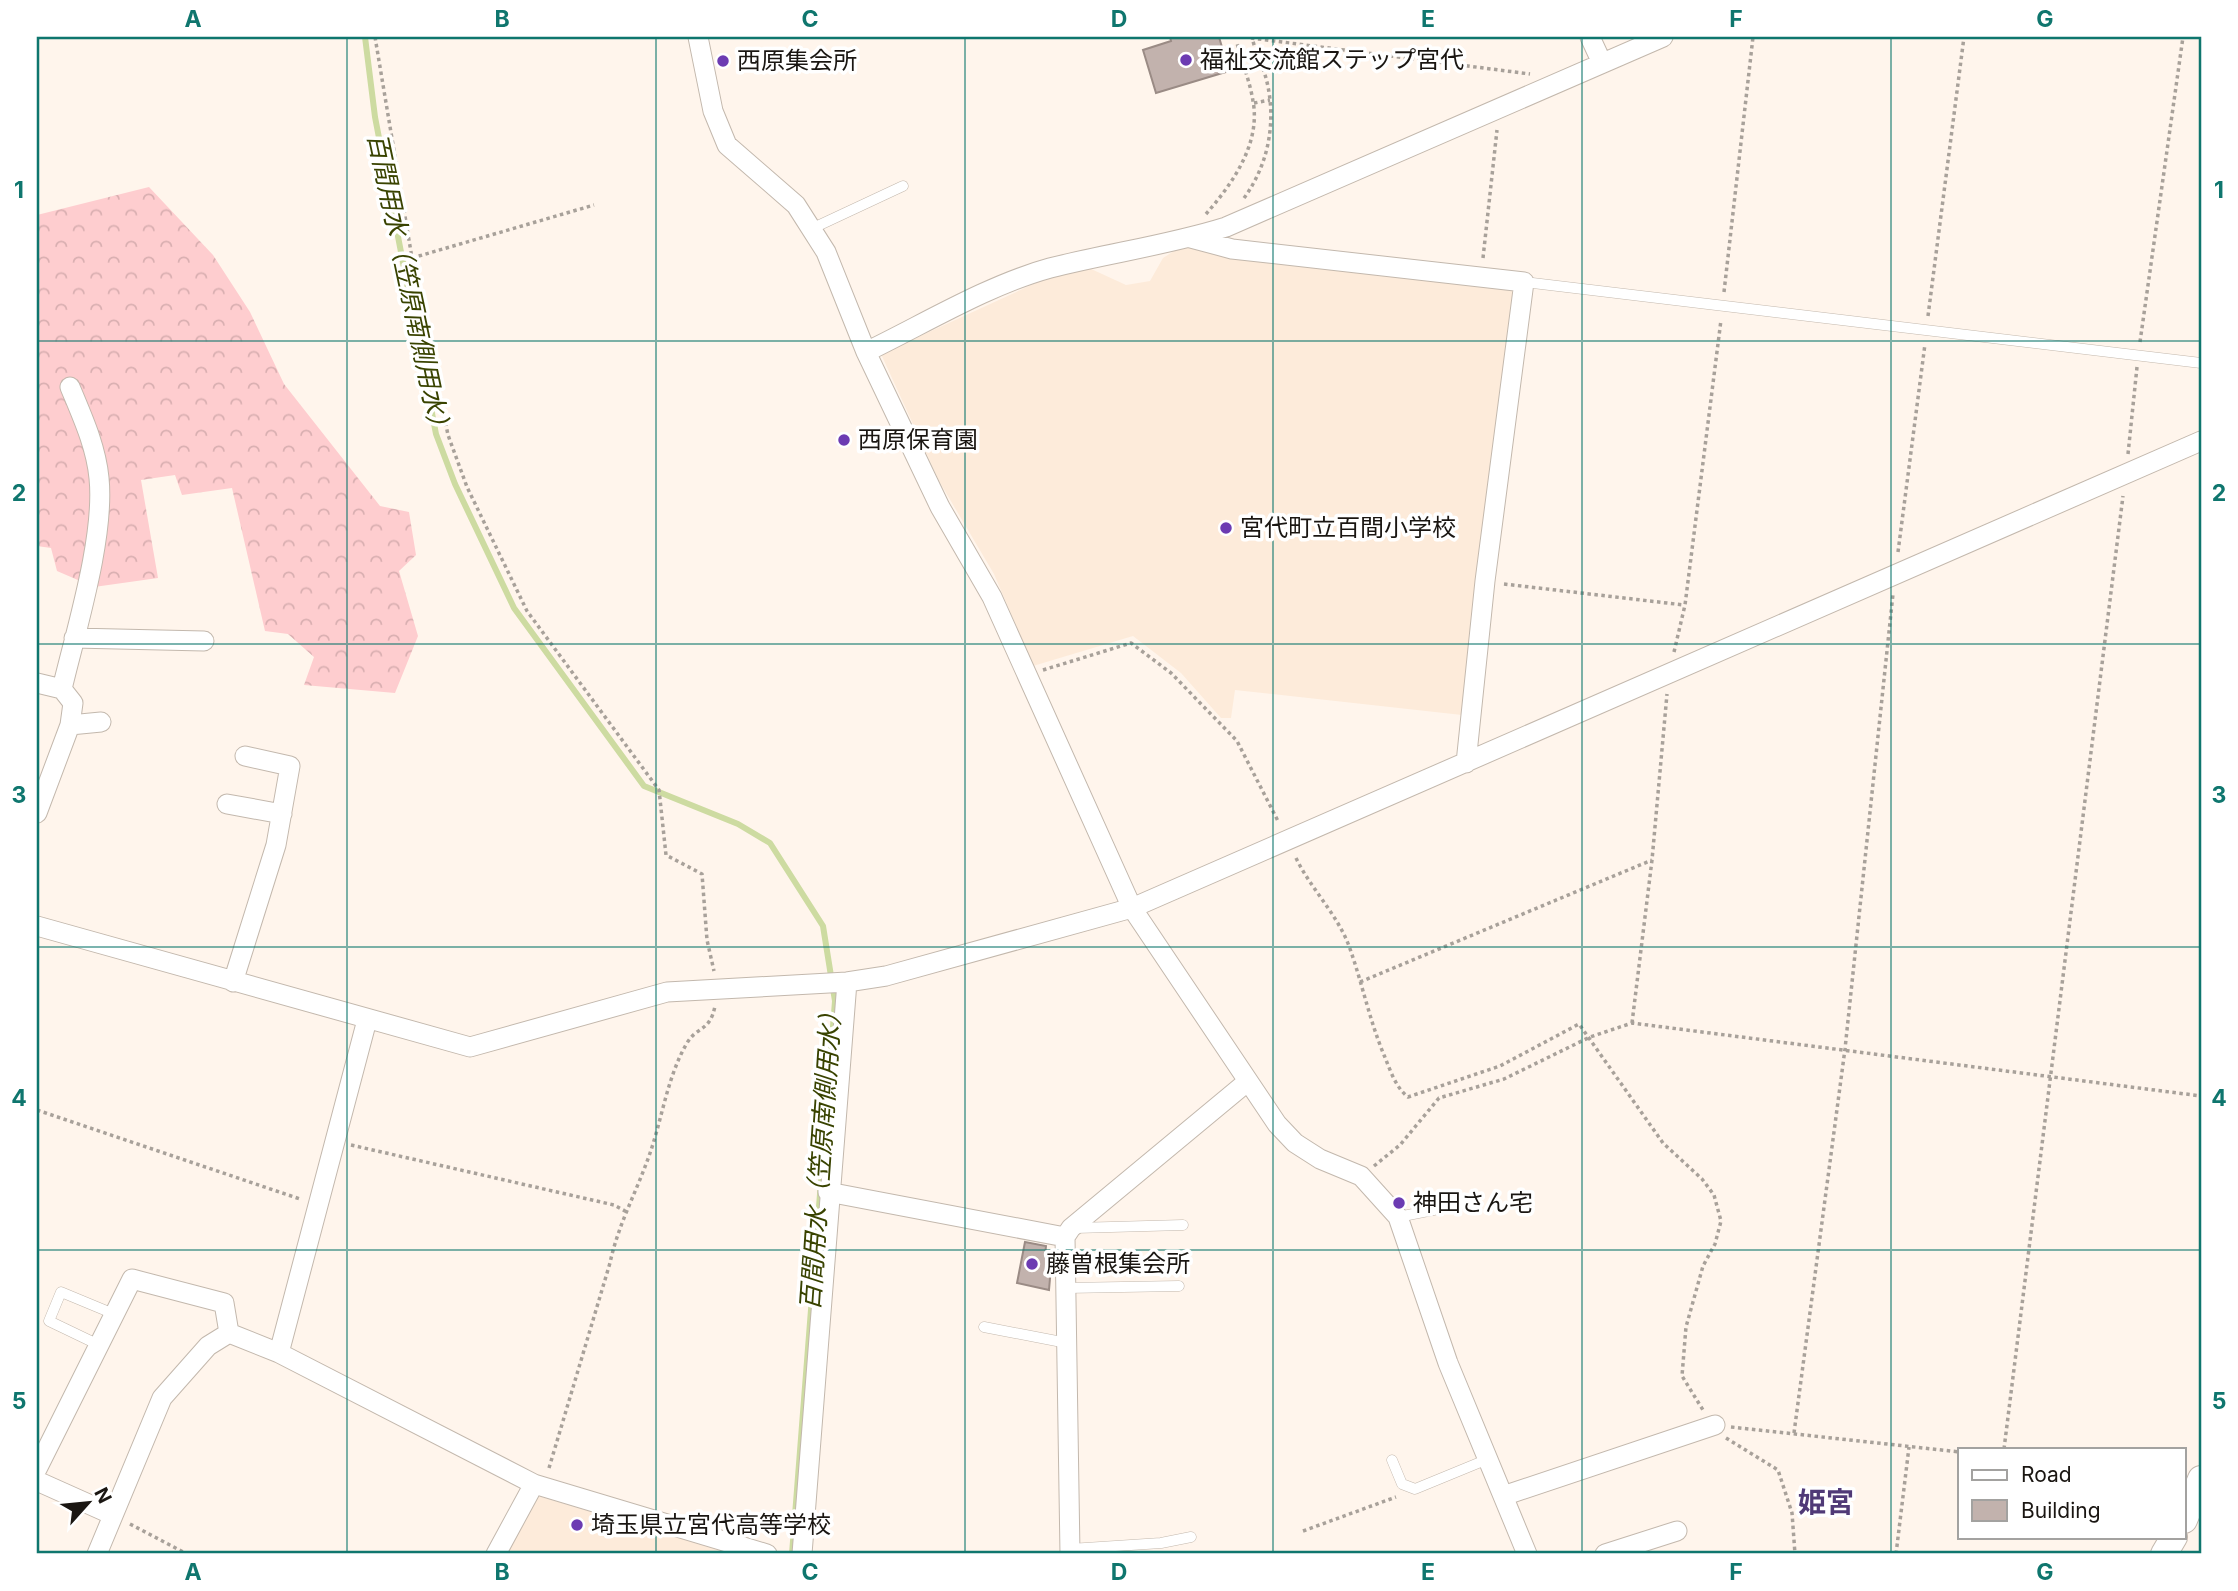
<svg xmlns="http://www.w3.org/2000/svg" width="2238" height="1591" viewBox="0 0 2238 1591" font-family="Inter,'Noto Sans JP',sans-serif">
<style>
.built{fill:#fdebda}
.forest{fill:url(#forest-crowns)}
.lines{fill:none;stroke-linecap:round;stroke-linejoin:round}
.stream{stroke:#cddba1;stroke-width:6}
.building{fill:#c2b2ad;stroke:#9a8b85;stroke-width:2}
.lane-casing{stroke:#c3b8ad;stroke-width:11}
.street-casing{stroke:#c3b8ad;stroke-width:21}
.secondary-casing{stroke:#c3b8ad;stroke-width:28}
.path{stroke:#a8a19a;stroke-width:3.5;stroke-dasharray:3.5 3.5;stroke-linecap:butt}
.lane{stroke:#fff;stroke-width:10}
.street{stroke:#fff;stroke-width:19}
.secondary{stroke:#fff;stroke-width:26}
.grid{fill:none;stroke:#0f766e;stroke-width:2;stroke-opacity:0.55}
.poi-dot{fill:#6c3bb2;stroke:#fff;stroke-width:2.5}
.labels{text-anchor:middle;stroke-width:7;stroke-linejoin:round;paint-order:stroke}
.poi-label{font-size:24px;fill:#1a1612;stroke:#fff;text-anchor:start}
.water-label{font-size:26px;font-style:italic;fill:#394300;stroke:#fff}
.quarter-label{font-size:28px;font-weight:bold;fill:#503a77;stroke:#fff}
.neatline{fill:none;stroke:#0f766e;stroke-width:2.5}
.grid-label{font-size:23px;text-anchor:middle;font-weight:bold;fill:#0f766e}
</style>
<defs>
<pattern id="forest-crowns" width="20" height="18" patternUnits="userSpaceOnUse" patternTransform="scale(1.75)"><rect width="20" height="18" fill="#fecdcf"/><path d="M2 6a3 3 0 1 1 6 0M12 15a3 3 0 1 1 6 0" fill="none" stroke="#d9afb1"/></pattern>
</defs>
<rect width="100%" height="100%" fill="#fff5ec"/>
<path class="built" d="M1182,246L1514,288L1462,715L1235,690L1231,718H1221L1181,673L1133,636L1033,666L994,574L939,481L881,354L1051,276L1089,268L1126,285L1150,281L1163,258Z
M535,1495L735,1554H504Z"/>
<path class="forest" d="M149,187L213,255L250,312L284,384L380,506L409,512L416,555L399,571L418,636L395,693L304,685L314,657L288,634L265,631L232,488L182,495L175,475L141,480L158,578L94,587L57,571L51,548L37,546V215Z"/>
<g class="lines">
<path class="stream" d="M365,37L375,117L436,434L455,484L514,608L644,786L738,824L770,843L823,926L835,1001L792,1554"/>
</g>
<path class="building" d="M1170,37H1219L1229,71L1156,93L1143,50L1171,41Z
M1025,1242L1046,1246L1045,1255H1052L1049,1290L1017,1283Z"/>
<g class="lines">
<defs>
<path id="lane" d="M811,229L903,186
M1524,282L2201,363
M1398,1217L1474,1202
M1075,1228L1183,1225
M1066,1288L1179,1286
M984,1327L1067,1343
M99,1345L49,1321L61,1292L114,1314
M1392,1460L1402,1484L1415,1489L1488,1459
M1070,1549L1161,1543L1191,1537"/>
<path id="street" d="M698,37L713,111L727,145L796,205L826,252L866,352L940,507L992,597L1132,908L1277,1124L1295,1143L1320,1159L1361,1176L1398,1217L1448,1363L1527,1554
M1590,37L1602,63
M1191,238L1232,249L1524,282L1485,581L1466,763
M866,352C924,324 988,285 1050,268C1109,253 1169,245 1226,227L1663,37
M74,638L204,641
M37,683L62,689
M70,725L101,722
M227,804L282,814
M37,813L70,725L73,703L62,689C76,630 105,537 99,478C96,446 82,416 70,387
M37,926L470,1047L667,992L847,982L886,976L1132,908L2201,441
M233,982L276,845L290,766L245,756
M828,1192L1065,1237
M279,1353L367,1020
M37,1469L132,1279L224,1303L229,1333
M37,1481L113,1515
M1503,1496L1715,1425
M97,1554L162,1398L208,1346L229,1333L279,1353L534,1484L767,1554
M496,1554L534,1484
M802,1554L847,982
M1070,1554L1065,1237L1071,1228L1247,1082
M1605,1554L1677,1531"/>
<path id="secondary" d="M2184,1520L2201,1479
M2164,1554L2174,1537"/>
</defs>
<use href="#lane" class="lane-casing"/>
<use href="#street" class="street-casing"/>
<use href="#secondary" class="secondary-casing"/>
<path class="path" d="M375,37L412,258L448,435L467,487L527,611L659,790L666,855L702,874L707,940L714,971
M1251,38L1530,74
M1254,103L1270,100
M1244,198C1269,164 1277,120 1266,78C1262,64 1255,51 1252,37
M1206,214C1232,184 1261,144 1253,101C1250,82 1242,62 1237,43
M412,258L594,205
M1483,258L1497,130
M1724,292L1753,37
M1928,316L1964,37
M2140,342L2183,37
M2128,454L2137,367
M1898,552L1925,344
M1504,584L1684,605
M1674,652L1685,605L1721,320
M1043,670L1131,643L1171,673L1237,741L1279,823
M1296,858C1311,889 1337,914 1349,946C1362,982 1369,1019 1384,1055C1390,1069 1395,1087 1408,1097L1500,1066L1579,1024L1663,1143L1702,1179L1714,1195L1721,1221L1715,1244L1703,1266L1686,1327L1682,1376L1703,1410
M1360,982L1652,860
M1632,1023L1652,860L1667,694
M37,1110L300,1199
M351,1145L614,1205L625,1211
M1374,1166L1400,1145L1439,1098L1504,1079L1590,1037L1632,1023L2201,1096
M1731,1427L1960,1452
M1794,1433L1845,1049L1893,594
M1726,1438L1778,1470L1792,1513L1795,1554
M2004,1449L2123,496
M549,1468L610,1263C618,1225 636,1193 649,1156C662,1120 667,1077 687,1043C697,1026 710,1032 715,1006
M130,1524L187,1554
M1303,1531L1396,1497
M1896,1554L1909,1447"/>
<use href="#lane" class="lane"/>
<use href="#street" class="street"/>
<use href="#secondary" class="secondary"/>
</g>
<path class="grid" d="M347,37V1554M656,37V1554M965,37V1554M1273,37V1554M1582,37V1554M1891,37V1554M37,341H2201M37,644H2201M37,947H2201M37,1250H2201"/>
<g class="poi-dot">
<circle cx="1186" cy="60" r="7"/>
<circle cx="723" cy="61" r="7"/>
<circle cx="844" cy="440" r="7"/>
<circle cx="1226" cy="528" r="7"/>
<circle cx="1399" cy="1203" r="7"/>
<circle cx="1032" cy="1264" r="7"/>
<circle cx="577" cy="1525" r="7"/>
</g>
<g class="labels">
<g class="poi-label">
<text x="1200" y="68">福祉交流館ステップ宮代</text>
<text x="737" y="69">西原集会所</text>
<text x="858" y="448">西原保育園</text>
<text x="1240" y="536">宮代町立百間小学校</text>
<text x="1413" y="1211">神田さん宅</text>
<text x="1046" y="1272">藤曽根集会所</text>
<text x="591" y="1533">埼玉県立宮代高等学校</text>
</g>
<g class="water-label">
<text transform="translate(409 286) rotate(78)" y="9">百間用水（笠原南側用水）</text>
<text transform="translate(821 1155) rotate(-86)" y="9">百間用水（笠原南側用水）</text>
</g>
<g class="quarter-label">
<text x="1826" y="1512">姫宮</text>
</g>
</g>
<rect width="2238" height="1591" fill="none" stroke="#ffffff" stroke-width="77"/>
<rect x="1958" y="1448" width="228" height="91" fill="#ffffff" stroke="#a3a2a0" stroke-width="2"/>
<rect x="1972" y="1470" width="35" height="10" fill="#ffffff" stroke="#a3a2a0" stroke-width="2"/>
<text x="2021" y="1482" font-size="21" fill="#1a1612">Road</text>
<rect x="1972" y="1500" width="35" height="21" fill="#c2b2ad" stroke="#a3a2a0" stroke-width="2"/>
<text x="2021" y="1518" font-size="21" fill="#1a1612">Building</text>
<g transform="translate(88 1503) rotate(63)" stroke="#ffffff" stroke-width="5" paint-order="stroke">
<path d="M0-5L12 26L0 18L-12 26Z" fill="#1a1612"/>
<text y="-10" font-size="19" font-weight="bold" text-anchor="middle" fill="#1a1612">N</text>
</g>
<rect x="38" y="38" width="2162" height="1514" class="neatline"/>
<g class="grid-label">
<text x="193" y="27">A</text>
<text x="502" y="27">B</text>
<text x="810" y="27">C</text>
<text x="1119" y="27">D</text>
<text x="1428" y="27">E</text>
<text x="1736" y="27">F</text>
<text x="2045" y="27">G</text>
<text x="19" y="198">1</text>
<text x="2219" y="198">1</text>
<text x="19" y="501">2</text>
<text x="2219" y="501">2</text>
<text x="19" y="803">3</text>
<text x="2219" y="803">3</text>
<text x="19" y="1106">4</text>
<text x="2219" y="1106">4</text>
<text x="19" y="1409">5</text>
<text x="2219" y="1409">5</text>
<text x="193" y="1580">A</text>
<text x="502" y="1580">B</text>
<text x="810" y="1580">C</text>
<text x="1119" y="1580">D</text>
<text x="1428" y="1580">E</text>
<text x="1736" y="1580">F</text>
<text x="2045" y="1580">G</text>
</g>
</svg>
